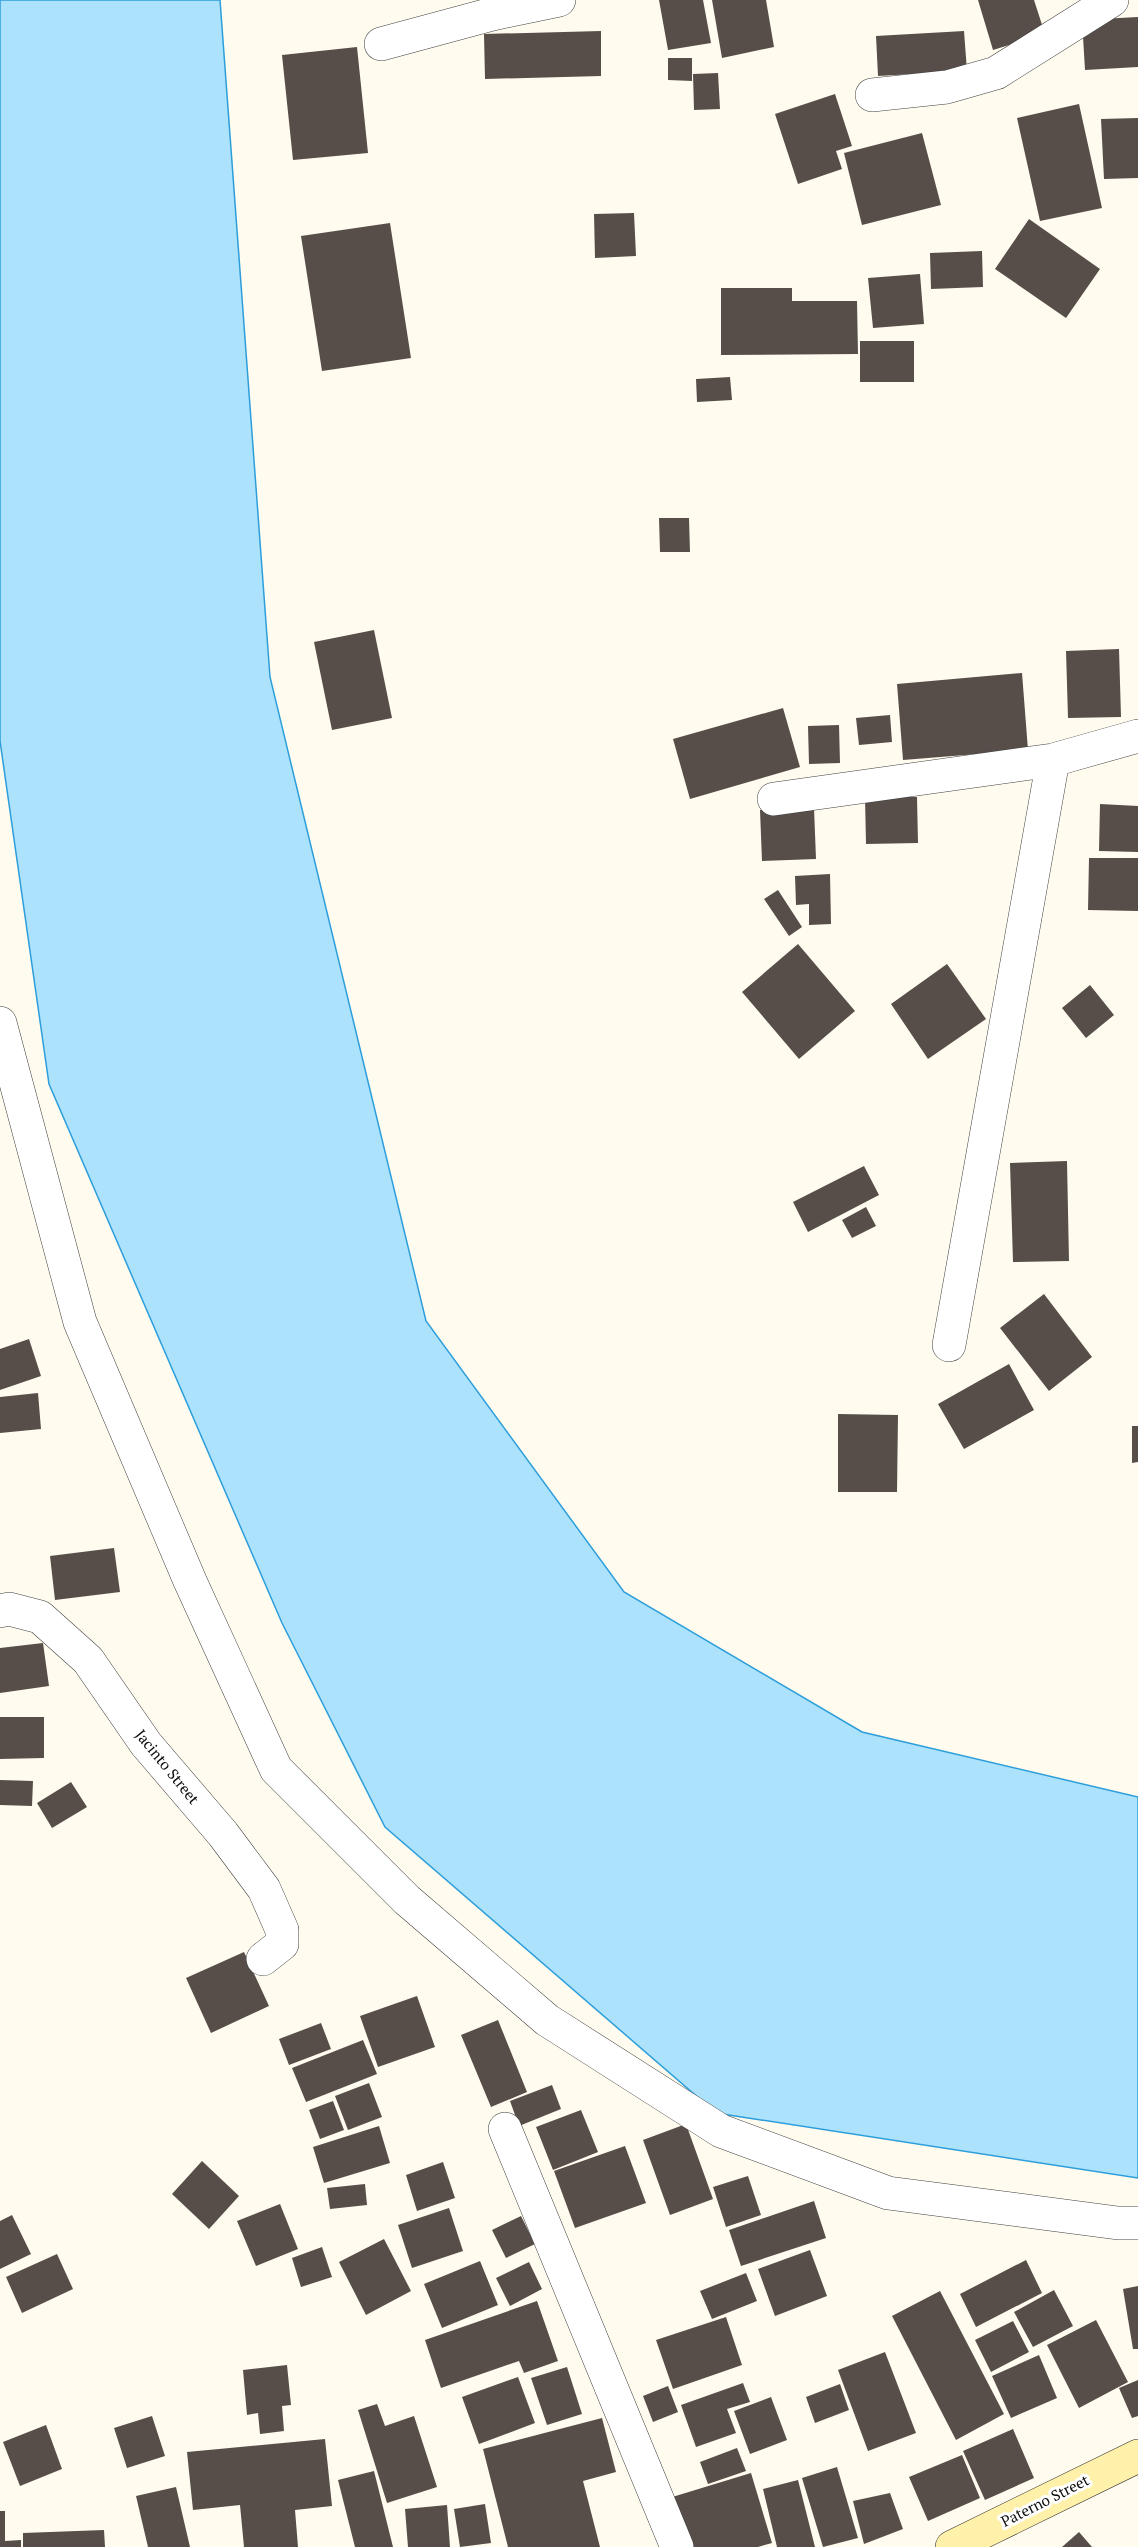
<svg xmlns="http://www.w3.org/2000/svg" width="1138" height="2547" viewBox="0 0 1138 2547" font-family="'PT Serif',serif">
<style>
.water{fill:#ade2fc;stroke:#2c9edb;stroke-width:1.5}
.building{fill:#574e49}
.lines{fill:none;stroke-linecap:round;stroke-linejoin:round}
.street-casing{stroke:#404040;stroke-width:34}
.secondary-casing{stroke:#2f2f2f;stroke-width:34}
.street{stroke:#fff;stroke-width:33}
.secondary{stroke:#fff1a9;stroke-width:33}
.labels{text-anchor:middle;stroke-width:6;stroke-linejoin:round;paint-order:stroke}
.street-label{font-size:15px;fill:#0d0d0d;stroke:#fff}
</style>
<rect width="100%" height="100%" fill="#fffbee"/>
<path class="water" d="M0,0H220L270,677L426,1321L624,1592L862,1732L1138,1797V2178L716,2113L385,1827L282,1623L49,1084L0,741Z"/>
<path class="building" d="M659,0H703L711,43L668,50Z
M712,0H766L774,47L722,58Z
M978,0H1034L1045,34L993,50Z
M1138,17V67L1085,70L1082,20Z
M601,31V76L485,79L484,34Z
M964,31L967,71L878,76L876,36Z
M357,47L368,153L293,160L282,55Z
M668,58H692V81L668,80Z
M718,73L720,109L694,110L693,74Z
M835,94L852,146L836,151L842,169L798,184L775,114Z
M1079,104L1102,208L1040,221L1017,118Z
M1138,118V178L1104,179L1101,119Z
M922,133L941,205L862,225L844,153Z
M634,213L636,256L595,258L594,214Z
M1029,219L1100,269L1066,318L995,269Z
M390,223L411,358L322,371L301,236Z
M982,251L983,287L931,289L930,253Z
M920,274L924,324L873,328L868,278Z
M721,288H792V301H857L858,354L721,355Z
M860,341H914V382H860Z
M730,377L732,400L697,402L696,379Z
M659,518H689L690,552H660Z
M374,630L392,718L332,730L314,642Z
M1119,649L1121,717L1068,718L1066,651Z
M1022,673L1028,750L903,760L897,684Z
M783,708L800,767L690,799L673,739Z
M890,715L892,742L859,745L856,718Z
M839,725L840,763L809,764L808,726Z
M865,797H917L918,843L866,844Z
M1100,804L1138,806V852L1099,851Z
M814,808L816,859L762,861L760,810Z
M1089,858H1138V911L1088,910Z
M830,874L831,924L809,925V904L796,905L795,876Z
M778,890L802,927L789,936L764,899Z
M798,944L855,1011L799,1059L742,992Z
M947,964L986,1019L928,1059L891,1004Z
M1090,985L1114,1015L1086,1038L1062,1008Z
M1067,1161L1069,1261L1013,1262L1010,1163Z
M864,1166L879,1195L808,1232L793,1202Z
M866,1207L876,1226L852,1238L842,1220Z
M1044,1294L1092,1357L1049,1391L1000,1328Z
M29,1339L41,1376L0,1390V1349Z
M1009,1364L1034,1410L964,1449L938,1404Z
M38,1393L41,1429L0,1433V1397Z
M838,1414L898,1415L897,1492H838Z
M1132,1426H1138V1462L1132,1463Z
M114,1548L120,1592L55,1600L50,1556Z
M43,1643L49,1686L0,1693V1648Z
M0,1717H44V1758L0,1759Z
M0,1780L33,1781L32,1806L0,1805Z
M71,1782L87,1807L52,1828L37,1803Z
M244,1952L269,2006L211,2033L186,1978Z
M417,1996L435,2047L378,2067L360,2016Z
M498,2020L527,2092L491,2107L461,2035Z
M321,2023L331,2049L289,2065L279,2039Z
M363,2040L377,2074L306,2102L292,2068Z
M369,2083L382,2117L348,2130L335,2096Z
M552,2085L561,2109L519,2126L510,2101Z
M333,2101L344,2130L320,2139L309,2110Z
M581,2110L598,2152L553,2170L536,2127Z
M686,2124L713,2199L670,2215L643,2140Z
M379,2126L390,2163L324,2183L313,2147Z
M625,2146L646,2203L575,2228L554,2171Z
M202,2161L239,2196L209,2229L172,2194Z
M443,2162L455,2198L417,2211L406,2175Z
M748,2176L761,2215L726,2227L713,2187Z
M365,2184L367,2205L330,2209L327,2188Z
M814,2201L826,2238L741,2266L729,2230Z
M280,2204L298,2249L256,2266L237,2221Z
M449,2208L463,2251L412,2268L398,2225Z
M12,2215L31,2254L0,2269V2221Z
M521,2216L535,2244L506,2258L492,2230Z
M384,2239L411,2291L366,2315L339,2262Z
M322,2247L332,2277L301,2287L292,2258Z
M810,2250L827,2296L775,2316L758,2269Z
M57,2254L73,2289L22,2313L6,2277Z
M1026,2260L1042,2293L976,2327L960,2294Z
M480,2261L498,2305L442,2328L424,2284Z
M529,2262L542,2289L510,2306L496,2278Z
M746,2273L757,2301L712,2319L700,2291Z
M1138,2286V2349H1133L1123,2289Z
M1054,2290L1073,2326L1033,2347L1014,2312Z
M940,2291L1004,2414L956,2440L892,2316Z
M537,2301L558,2361L524,2373L519,2361L441,2388L425,2340Z
M726,2317L742,2365L673,2389L656,2340Z
M1096,2320L1128,2382L1079,2408L1047,2345Z
M1013,2321L1029,2352L991,2372L975,2340Z
M885,2352L916,2433L868,2451L838,2370Z
M1039,2355L1057,2398L1011,2418L992,2376Z
M287,2365L291,2405L282,2406L284,2431L260,2434L258,2413L247,2415L243,2370Z
M567,2367L582,2414L547,2425L531,2378Z
M518,2377L535,2423L479,2444L462,2397Z
M1138,2380V2416L1132,2418L1119,2388Z
M743,2383L750,2402L727,2409L736,2433L696,2447L681,2405Z
M840,2384L849,2410L815,2423L806,2397Z
M668,2386L678,2412L653,2422L643,2396Z
M771,2397L787,2440L750,2454L734,2411Z
M377,2404L385,2426L414,2416L437,2487L387,2503L358,2410Z
M152,2416L165,2456L127,2468L114,2428Z
M602,2418L616,2472L583,2481L600,2547H508L483,2449Z
M46,2425L62,2469L20,2486L3,2442Z
M1013,2429L1034,2478L985,2500L963,2451Z
M325,2439L332,2506L295,2510L298,2547H244L240,2505L193,2510L187,2452Z
M737,2448L746,2471L708,2484L700,2462Z
M962,2455L980,2498L928,2521L909,2477Z
M837,2467L858,2538L823,2547L802,2478Z
M374,2471L393,2547H355L338,2480Z
M751,2473L772,2543L758,2547H684L669,2498Z
M798,2480L815,2547H777L763,2489Z
M176,2487L190,2547H148L136,2496Z
M890,2493L903,2529L864,2544L853,2501Z
M485,2504L491,2543L460,2547L454,2509Z
M447,2505L450,2547H408L405,2509Z
M0,2511H5V2541L21,2540V2547H0Z
M104,2530L105,2547H23V2533Z
M1079,2532L1092,2547H1062Z"/>
<g class="lines">
<defs>
<path id="street" d="M381,44L492,14L559,0
M872,95L947,87L996,73L1112,0
M774,799L1053,760L1138,736
M0,1023L80,1322L190,1581L276,1769L407,1900L547,2020L721,2131L888,2193L1118,2223H1138
M949,1345L1053,760
M0,1611L9,1609L40,1617L88,1660L146,1744L223,1834L264,1889L282,1930V1944L263,1959
M505,2129L677,2547"/>
<path id="secondary" d="M952,2547L1138,2456"/>
</defs>
<use href="#street" class="street-casing"/>
<use href="#secondary" class="secondary-casing"/>
<use href="#street" class="street"/>
<use href="#secondary" class="secondary"/>
</g>
<g class="labels">
<g class="street-label">
<text transform="translate(167 1767) rotate(51)" y="5">Jacinto Street</text>
<text transform="translate(1045 2501) rotate(-27)" y="5">Paterno Street</text>
</g>
</g>
</svg>
